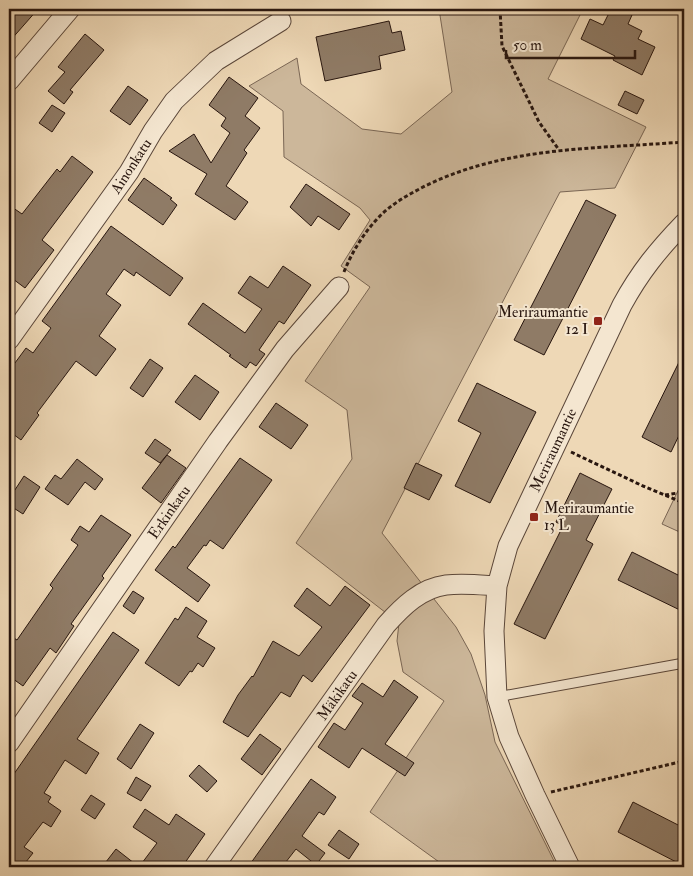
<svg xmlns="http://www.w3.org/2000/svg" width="693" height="876" viewBox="0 0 693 876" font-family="'IM FELL Double Pica',serif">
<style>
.green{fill:#ccb79a;stroke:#7a6654}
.building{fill:#8f7b66;stroke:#28160f}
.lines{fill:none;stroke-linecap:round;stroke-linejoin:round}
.lane-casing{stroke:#5a4639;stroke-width:11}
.street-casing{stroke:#5a4639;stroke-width:21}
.path{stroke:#28160f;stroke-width:3;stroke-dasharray:4 2.5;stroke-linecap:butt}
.lane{stroke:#f4e6d0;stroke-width:9}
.street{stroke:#f4e6d0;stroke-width:19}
.poi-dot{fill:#8f2418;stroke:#f4e6d0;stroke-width:2}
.labels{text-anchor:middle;stroke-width:4;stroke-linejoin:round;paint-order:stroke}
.street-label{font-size:15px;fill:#28160f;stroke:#f4e6d0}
.poi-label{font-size:15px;fill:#28160f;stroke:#f4e6d0;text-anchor:end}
</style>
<rect width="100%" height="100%" fill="#eed8b6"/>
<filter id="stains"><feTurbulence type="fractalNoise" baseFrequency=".004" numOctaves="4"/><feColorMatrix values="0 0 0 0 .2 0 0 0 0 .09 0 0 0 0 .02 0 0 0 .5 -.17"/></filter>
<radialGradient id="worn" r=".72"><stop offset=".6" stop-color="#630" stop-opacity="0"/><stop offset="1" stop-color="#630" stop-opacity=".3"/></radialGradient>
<path class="green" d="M439,9H583L548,79L646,127L615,188L560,192L382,533L456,627L471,654L485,695L495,742L557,867H446L370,812L444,701L403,672L397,641L399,623L296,543L352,459L347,410L305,381L370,287L341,266L370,220L360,208L284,157L283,111L249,86L297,58L301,84L362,129L401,134L452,92Z
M684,478V534L662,524Z"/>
<path class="building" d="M9,9H38L9,42Z
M611,9H618L632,15L628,24L642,31L638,39L655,47L642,75L613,60L615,56L581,39L590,19L603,25Z
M389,21L392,33L401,31L405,50L379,56L381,69L325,81L316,37Z
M85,34L104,50L70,90L73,92L64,104L48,91L65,72L58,67Z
M229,77L258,98L245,116L260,128L244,150L247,153L226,186L248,202L235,220L195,194L207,174L169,151L194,134L211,163L230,133L221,126L226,118L209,105Z
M128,86L148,100L130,125L110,111Z
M625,91L644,100L637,114L618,105Z
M52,105L65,113L52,132L39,123Z
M72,156L93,172L42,240L54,250L25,288L9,276V205L22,214L57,169L60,172Z
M144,178L172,198L170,199L177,205L163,225L128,200Z
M306,184L350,214L339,230L318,216L311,226L290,207Z
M586,200L616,215L544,355L514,340Z
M111,226L183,278L170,296L136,272L134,276L124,269L106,294L121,305L99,336L116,349L96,376L76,361L37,413L39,415L21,440L9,431V371L26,348L33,353L51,328L42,321Z
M283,266L311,285L284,324L279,321L259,350L265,354L256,366L250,362L246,368L229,356L231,355L188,324L203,303L245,333L262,309L238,293L250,276L268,288Z
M684,352V425L671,452L642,437Z
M150,359L163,368L143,397L130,388Z
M195,375L219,392L200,420L175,402Z
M477,383L536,412L490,503L455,486L481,433L458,421Z
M276,403L308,425L291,449L259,427Z
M155,439L171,450L160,463L145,453Z
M167,455L186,468L161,503L142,488Z
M240,458L272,480L223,549L210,540L206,546L204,545L187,568L210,585L198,602L155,570L173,546L175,548Z
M77,459L103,479L95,490L85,482L68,505L45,489L55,475L61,479Z
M416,463L442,475L429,500L404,488Z
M580,473L612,489L586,540L593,544L545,639L514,624L563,526L556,522Z
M24,476L40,487L23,514L9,505V499Z
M101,515L131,535L102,576L104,578L71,624L74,626L56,653L50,648L23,686L9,676V635L17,640L53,588L50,585L78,545L71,540L80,526L89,532Z
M632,552L684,578V612L618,580Z
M345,586L370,605L312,682L303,675L290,697L281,692L248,737L223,722L238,695L252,676L253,677L273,641L299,656L322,627L294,606L307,588L330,606Z
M133,591L144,598L134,614L123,606Z
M186,607L207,621L197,637L215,648L203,667L198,663L192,672L190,671L179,686L145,663L175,618L178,620Z
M113,632L139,650L77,739L99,753L86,774L65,760L44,793L51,797L48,802L61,811L51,827L43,822L24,847L33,853L22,867H9V781Z
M394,680L418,697L385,744L414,763L405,776L362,748L349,768L318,747L334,723L345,730L363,703L352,696L362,683L383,697Z
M140,724L154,733L131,769L117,759Z
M260,734L281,749L262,775L241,759Z
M199,765L217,781L207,792L189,776Z
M136,777L151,786L141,801L127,793Z
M311,779L336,797L324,815L319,812L302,836L325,853L316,865L296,849L282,867H248Z
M91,795L105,804L95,819L81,810Z
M633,802L684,828V866L618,832Z
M145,809L169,825L176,814L205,834L182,867H139L157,843L133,827Z
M339,830L359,844L349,859L328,845Z
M116,849L139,867H102Z"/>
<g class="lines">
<defs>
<path id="lane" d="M497,697L684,663"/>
<path id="street" d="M9,81L70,9
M9,340L129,172L153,131L174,101L216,61L281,21
M9,743L218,441L285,349L339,287
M214,867L386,625C402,607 421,588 446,585C463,583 481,585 497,586
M570,867L535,795L509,737L497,697L494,631L497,586L508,546L622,305C640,272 658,250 684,223"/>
</defs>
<use href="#lane" class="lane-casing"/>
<use href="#street" class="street-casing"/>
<path class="path" d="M500,9L502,46L539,122L559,150
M344,272C352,252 363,234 378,218C391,204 408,195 425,186C507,146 595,149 684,142
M571,452L643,486L684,503
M665,495L684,492
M551,792L684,761"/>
<use href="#lane" class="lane"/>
<use href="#street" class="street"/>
</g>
<g class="poi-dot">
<rect x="593" y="316" width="10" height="10" rx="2.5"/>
<rect x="529" y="512" width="10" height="10" rx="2.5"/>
</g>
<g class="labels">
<g class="street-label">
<text transform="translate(131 166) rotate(-57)" y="5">Ainonkatu</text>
<text transform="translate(553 450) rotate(-65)" y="5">Meriraumantie</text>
<text transform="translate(169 512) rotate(-55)" y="5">Erkinkatu</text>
<text transform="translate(337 695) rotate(-55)" y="5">Mäkikatu</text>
</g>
<g class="poi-label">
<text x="588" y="317">Meriraumantie<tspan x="588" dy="17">12 I</tspan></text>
<text x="544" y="513" text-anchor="start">Meriraumantie<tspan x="544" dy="17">13 L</tspan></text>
</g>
</g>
<rect width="693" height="876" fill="none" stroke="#eed8b6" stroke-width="30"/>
<rect x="10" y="10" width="673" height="856" fill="none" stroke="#28160f" stroke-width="2.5"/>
<rect x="15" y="15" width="663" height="846" fill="none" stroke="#28160f"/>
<path d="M506 50v8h129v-8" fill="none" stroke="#28160f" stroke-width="2.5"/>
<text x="513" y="50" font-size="15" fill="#28160f" stroke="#f4e6d0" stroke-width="4" paint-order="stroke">50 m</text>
<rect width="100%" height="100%" filter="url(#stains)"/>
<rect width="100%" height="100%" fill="url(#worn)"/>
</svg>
